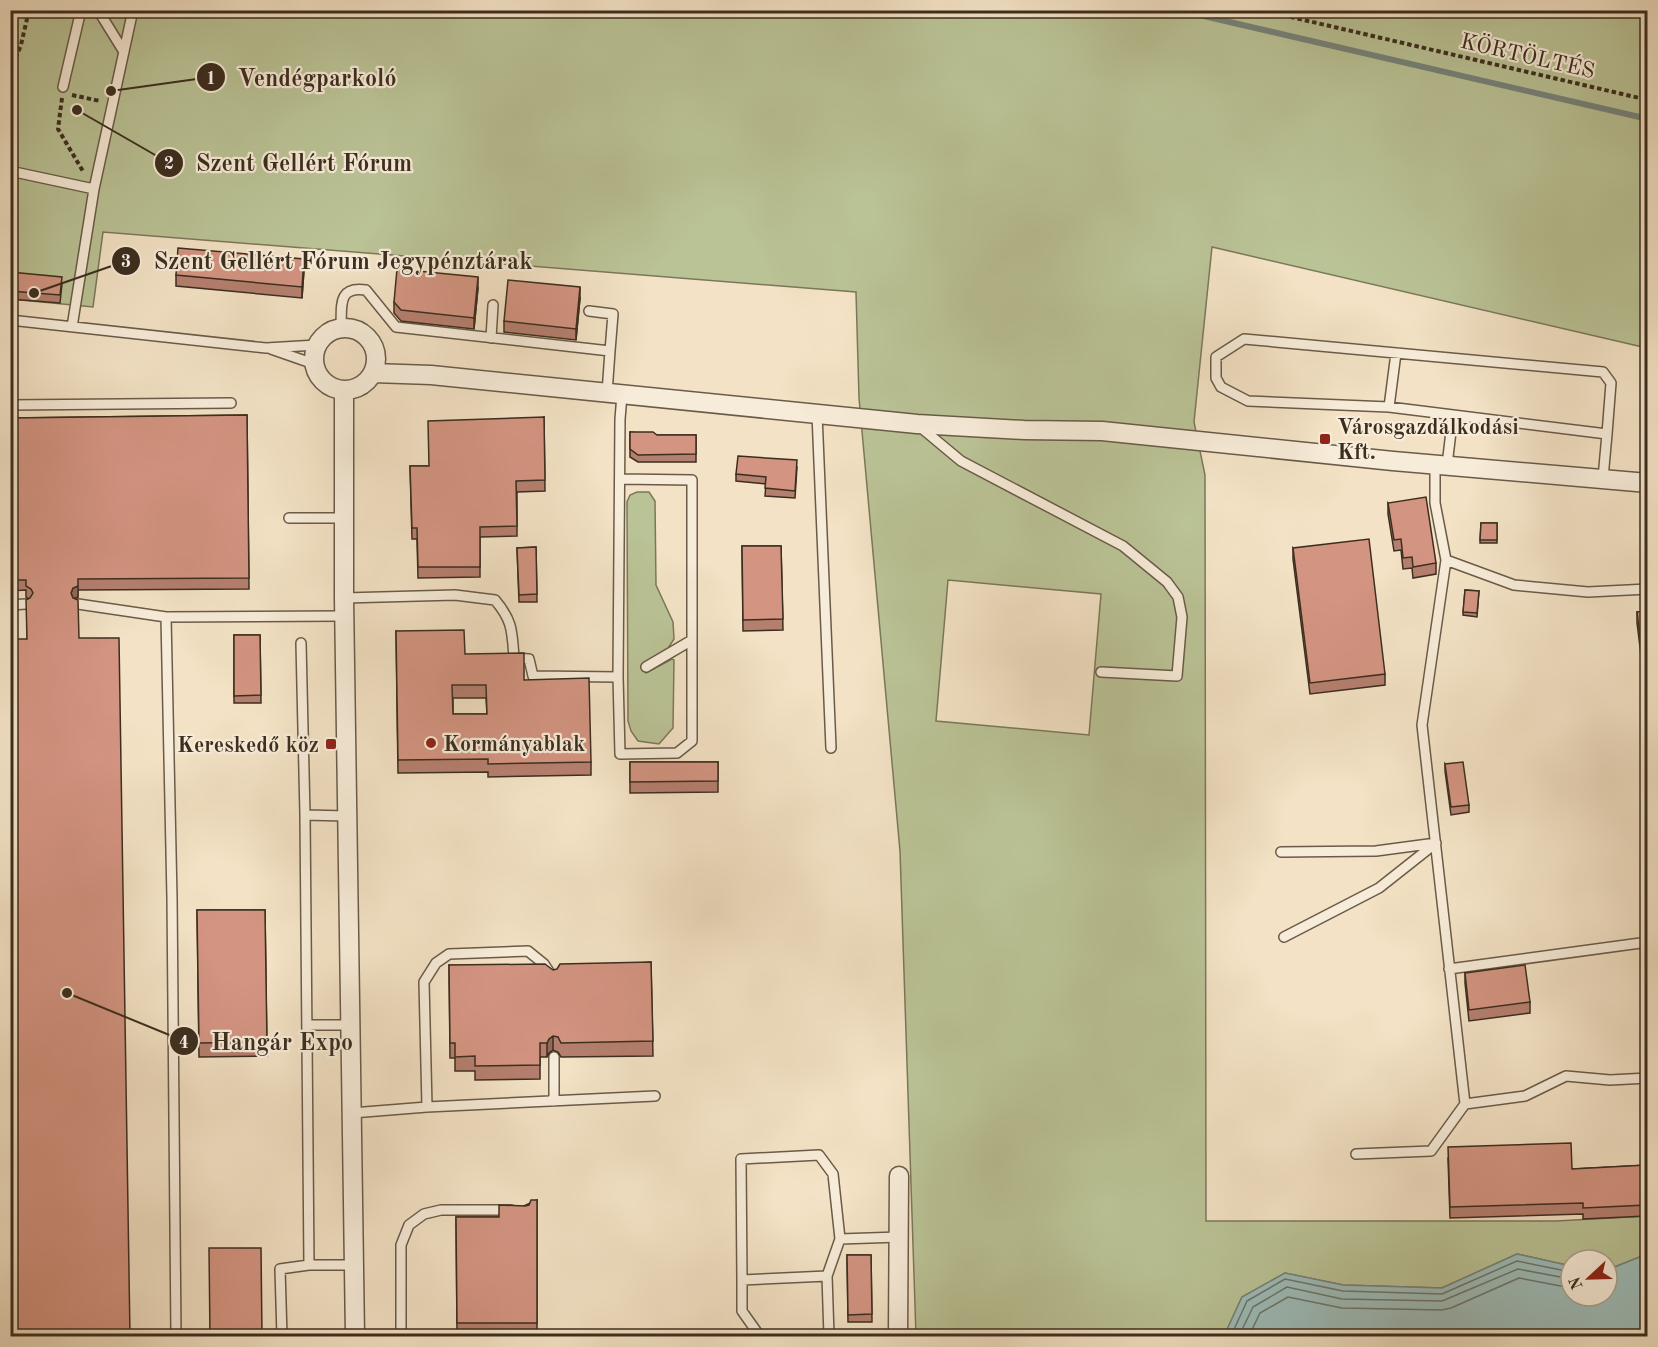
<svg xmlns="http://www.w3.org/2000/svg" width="1658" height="1347" viewBox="0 0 1658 1347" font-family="'Old Standard TT',serif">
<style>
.green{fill:#bac396;stroke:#7b785a;stroke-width:1.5;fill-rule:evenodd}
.water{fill:#9dbdba;stroke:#76847c;stroke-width:1.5}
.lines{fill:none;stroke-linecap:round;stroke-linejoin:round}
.shore{stroke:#6c766c;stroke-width:1.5}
.stream{stroke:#76847c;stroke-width:6}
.lane-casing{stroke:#6a5b48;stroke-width:12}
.street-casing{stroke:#6a5b48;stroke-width:21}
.path{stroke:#3c2e1f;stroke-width:4;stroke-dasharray:4.5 3;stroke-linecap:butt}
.lane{stroke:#f7ecd9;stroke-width:9}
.street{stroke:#f7ecd9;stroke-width:18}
.rail{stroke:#3c2e1f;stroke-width:4.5;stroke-dasharray:10 10;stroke-linecap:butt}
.wall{fill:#b57f6f;stroke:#3c2e1f;stroke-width:1.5;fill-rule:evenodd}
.shaded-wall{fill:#94685a;stroke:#3c2e1f;stroke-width:1.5}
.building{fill:#d39481;stroke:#3c2e1f;stroke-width:1.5;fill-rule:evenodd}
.poi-dot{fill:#8f2418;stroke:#f7ecd9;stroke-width:2}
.labels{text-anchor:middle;stroke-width:4.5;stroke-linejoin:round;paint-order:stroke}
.street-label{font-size:22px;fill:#3c2e1f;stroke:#f7ecd9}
.poi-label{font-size:22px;font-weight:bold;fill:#3c2e1f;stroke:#f7ecd9;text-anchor:start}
.leader{fill:none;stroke:#3c2e1f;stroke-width:2}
.callout-dot{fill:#3c2e1f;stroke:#f7ecd9;stroke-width:2}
.mark-label{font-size:18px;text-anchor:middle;font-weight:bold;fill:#fff}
.callout-label{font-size:24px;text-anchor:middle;font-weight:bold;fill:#3c2e1f;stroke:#f7ecd9;stroke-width:4.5;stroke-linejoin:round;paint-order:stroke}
</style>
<rect width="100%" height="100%" fill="#f3e2c5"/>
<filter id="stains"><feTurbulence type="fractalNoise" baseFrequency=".00333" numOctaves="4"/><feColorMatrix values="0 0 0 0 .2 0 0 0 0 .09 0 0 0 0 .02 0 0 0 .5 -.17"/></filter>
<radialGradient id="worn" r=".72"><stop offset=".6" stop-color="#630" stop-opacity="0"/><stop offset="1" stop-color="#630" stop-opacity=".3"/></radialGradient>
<path class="green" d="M1595,10L1647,18V348L1212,247L1194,422L1205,475L1206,1221H1556L1647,1216V1254L1607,1270V1260H1571V1266L1517,1254L1442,1288L1343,1285L1285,1273L1242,1297L1224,1336H916L900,851L859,398L856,292L103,232L93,307L11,299L10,11ZM948,580L1101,594L1089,735L936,721Z
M637,492H649L655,501L656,585L673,622L674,639L667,650L641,666L646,673L672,659L674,660L673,728L659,744L638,741L631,731L628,721L627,502L630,495Z"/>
<path class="water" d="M1517,1254L1571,1266V1296H1607V1270L1647,1254V1336H1224L1242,1297L1285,1273L1343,1285L1442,1288Z"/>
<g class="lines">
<path class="shore" d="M1231,1336L1247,1301L1285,1279L1343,1291L1442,1294L1517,1261L1571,1272
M1239,1336L1253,1307L1287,1287L1342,1299L1442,1301L1518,1269L1571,1279
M1249,1336L1260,1313L1288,1297L1342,1308L1442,1310L1451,1308L1519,1278L1571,1288"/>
<path class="stream" d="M1178,10L1648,119"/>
<defs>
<path id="lane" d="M98,10L124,52
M63,87L81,10
M10,171L94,189L72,327
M94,189L133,10
M589,311L613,314L610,351
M10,320L266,348L317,345
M341,328C342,306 337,286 366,290L396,327L610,351L607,393
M491,338L493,305
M1244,339L1603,372L1611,383L1607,434L1389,407L1248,401L1221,387L1216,378V357Z
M271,349L314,364
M10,405L231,403
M1389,407L1396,353
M817,414L831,748
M919,426L961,461L1123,546L1167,582L1178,597L1182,617L1177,676L1101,672
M1435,464V503L1446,560L1422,725L1465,1104L1525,1096L1566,1076L1610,1080L1648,1078
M1447,465L1453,415
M1603,478L1607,434
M620,479L692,480V741L677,753L620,754L618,677L620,419L622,395
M289,518H345
M1446,560L1514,585L1588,592L1648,589
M344,598L455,595L495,600C513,621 512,632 514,658L529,659L533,676L618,677
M78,604L166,617L172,898L176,1336
M10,605L26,604
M166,617L344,616
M301,643L305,815L309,1265
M646,667L692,640
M305,815L347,816
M1281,852L1376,851L1436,843L1379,888L1284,937
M1449,969L1648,942
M307,1025H350
M554,1057V1101
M427,1107L424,982L436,963L449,954L528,951L544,964L550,973
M352,1113L427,1107L655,1096
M1356,1154L1431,1151L1465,1104
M827,1276L829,1336H838
M742,1280L741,1159L819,1155L833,1174L840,1239
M282,1336L280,1269L309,1265H354
M401,1336V1245L409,1225L424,1214L441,1210H511
M829,1336L759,1335L742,1311V1280L827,1276L840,1239L899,1237"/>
<path id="street" d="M314 359a31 31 0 1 1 62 0a31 31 0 1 1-62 0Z
M373,373L431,375L917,424L1024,430L1102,431L1393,461L1648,483
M344,391V598L355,1336
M898,1336L899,1176"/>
</defs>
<use href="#lane" class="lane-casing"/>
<use href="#street" class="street-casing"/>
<path class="path" d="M1261,10L1648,100
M10,72L21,45L29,10
M72,95L100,101
M62,98L58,129L84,173"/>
<use href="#lane" class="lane"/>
<use href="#street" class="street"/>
<path class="rail" d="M1615,10L1648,14"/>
</g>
<path class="wall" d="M304,270L302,298L176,286V275Z
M10,272L62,284L60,303L10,299Z
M478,288L474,329L401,321L394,313V302Z
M580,298L576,340L504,332V321Z
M247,415L249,589L78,590V597L75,599L27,639L29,599L26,597V590L10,591V418Z
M544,417L545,491L517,492V536L480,537V577L418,578L417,539H412L410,466H429Z
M630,432L657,435H696V462H638L630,457Z
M797,467L795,498L765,496L766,484L736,481V474Z
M1388,503L1436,563V574L1413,578L1412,568L1403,569L1401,550L1394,551L1388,514Z
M1481,523H1497V543H1480Z
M742,546H781L783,630L743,631Z
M536,547L537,602H519L517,548Z
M1293,548L1385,674V685L1310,694L1293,559Z
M1465,590L1479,591L1477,617L1463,615Z
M1647,611V704L1637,623V612Z
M396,631L465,654L524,680L591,762V775L488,777V772L398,773ZM453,698H486L487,714H453Z
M234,635H260L261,703H234Z
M630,762H718V792L630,793Z
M1445,764L1469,805V812L1451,815L1445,771Z
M197,910H265L267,1056L199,1057Z
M651,962L653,1056L561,1057L558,1052L553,1050L549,1053L547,1057H540V1079L475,1080V1071H455V1058H450L449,965L553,970Z
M1465,973L1530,1002V1013L1469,1021L1465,983Z
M1448,1158L1572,1169L1647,1165V1216L1583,1219V1214L1450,1218Z
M537,1200V1334H457L456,1217H499Z
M847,1255H871L872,1322H848Z"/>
<path class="shaded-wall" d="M16,10H19L14,35L10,38V23Z
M304,259V270L302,298V287Z
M478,277V288L474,329V318Z
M580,287V298L576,340V329Z
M78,586V597L73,599L71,593L73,588Z
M553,1036V1050L549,1053L547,1057V1043L549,1039Z"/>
<path class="building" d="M10,10H16L14,21L10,23Z
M178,248L304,259L302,287L176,275Z
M397,269L478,277L474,318L401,310L394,302Z
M10,272L62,277L60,295L10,291Z
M508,280L580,287L576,329L504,321Z
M247,415L249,578L78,579V586L73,588L71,593L73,598L78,600L79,638H119L130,1336H10V639H27L26,600L30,598L33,593L31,589L26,586V580H10V418Z
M544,417L545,480L516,481L517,526L480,527V567H418L417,528H412L410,466H429L428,421Z
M630,432H653L657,435H696V454L638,455L630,449Z
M738,456L797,460L795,491L765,488L766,477L736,474Z
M1426,497L1436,563L1413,567L1412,557L1403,558L1401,539L1394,540L1388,503Z
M1481,523H1497V540H1480Z
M1369,539L1385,674L1310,683L1293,548Z
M742,546H781L783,619L743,620Z
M536,547L537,594L519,595L517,548Z
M1465,590L1479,591L1477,613L1463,612Z
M1647,611V693L1637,612Z
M464,630L465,654L524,653V680L589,678L591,762L488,764V759L398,760L396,631ZM452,685H486L487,714H453Z
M234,635H260L261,695L234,696Z
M630,762H718V781L630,782Z
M1463,762L1469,805L1451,807L1445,764Z
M197,910H265L267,1042L199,1043Z
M651,962L653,1041L561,1043L558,1037L553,1036L549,1039L547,1043H540V1065L475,1066V1056L455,1057V1043H450L449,965L545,964L553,970L557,969L560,964Z
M1525,965L1530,1002L1469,1010L1465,973Z
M1571,1143L1572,1169L1647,1165V1205L1583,1208V1203L1450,1207L1448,1147Z
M531,1200H537V1323H457L456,1217H499V1205L525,1206L529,1205Z
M209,1248H261L262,1336H210Z
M847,1255H871L872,1314L848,1315Z"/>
<g class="poi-dot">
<rect x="1319" y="433" width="12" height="12" rx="3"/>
<circle cx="431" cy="743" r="6"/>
<rect x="325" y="738" width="12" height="12" rx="3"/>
</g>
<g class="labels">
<g class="street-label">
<text transform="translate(1528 55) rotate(13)" y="8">KÖRTÖLTÉS</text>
</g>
<g class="poi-label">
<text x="1337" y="434">Városgazdálkodási<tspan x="1337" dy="25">Kft.</tspan></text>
<text x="443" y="751">Kormányablak</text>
<text x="319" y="752" text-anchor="end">Kereskedő köz</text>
</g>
</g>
<path class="leader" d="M111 91L211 77M77 110L169 163M34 293L126 261M67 993L184 1041"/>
<g class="callout-dot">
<circle cx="111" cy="91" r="6"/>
<circle cx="77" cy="110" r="6"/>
<circle cx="34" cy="293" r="6"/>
<circle cx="67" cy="993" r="6"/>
<circle cx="211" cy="77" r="15"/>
<circle cx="169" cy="163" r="15"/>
<circle cx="126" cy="261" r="15"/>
<circle cx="184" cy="1041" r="15"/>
</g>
<g class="mark-label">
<text x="211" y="84">1</text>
<text x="169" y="169">2</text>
<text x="126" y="267">3</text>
<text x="184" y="1048">4</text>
</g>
<g class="callout-label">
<text x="317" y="86">Vendégparkoló</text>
<text x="304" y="171">Szent Gellért Fórum</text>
<text x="343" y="269">Szent Gellért Fórum Jegypénztárak</text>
<text x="282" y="1050">Hangár Expo</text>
</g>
<rect width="1658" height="1347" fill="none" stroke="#f3e2c5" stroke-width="36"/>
<rect x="12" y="12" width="1634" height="1323" fill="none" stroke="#3c2e1f" stroke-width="3"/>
<rect x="18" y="18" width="1622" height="1311" fill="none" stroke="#3c2e1f" stroke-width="1.5"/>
<g transform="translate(1589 1278) rotate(248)"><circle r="28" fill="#f7ecd9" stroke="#aca08f" stroke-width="1.5"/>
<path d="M0-4.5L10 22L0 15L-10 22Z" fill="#8f2418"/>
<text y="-9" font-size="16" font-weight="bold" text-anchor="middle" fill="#3c2e1f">N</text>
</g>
<rect width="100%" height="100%" filter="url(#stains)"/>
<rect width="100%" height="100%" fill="url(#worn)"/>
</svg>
